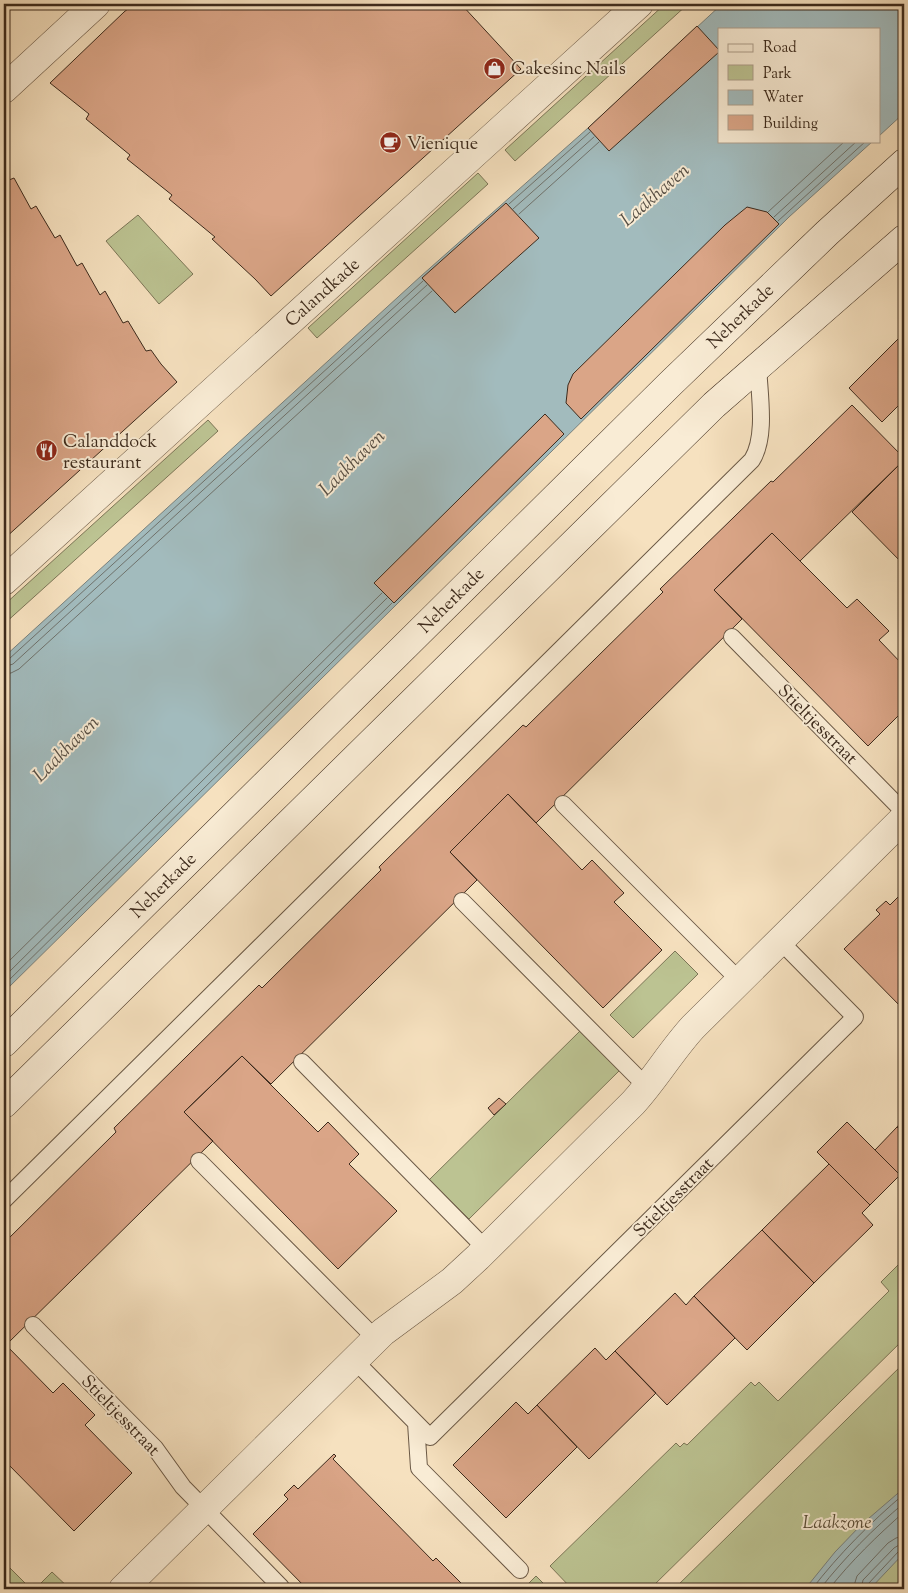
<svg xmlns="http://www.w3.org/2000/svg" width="908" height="1593" viewBox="0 0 908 1593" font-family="'Sorts Mill Goudy',serif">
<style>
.green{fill:#bcc392;stroke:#7c7657}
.water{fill:#a2bbbd;stroke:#79817d}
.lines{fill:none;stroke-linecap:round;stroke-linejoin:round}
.shore{stroke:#6f726c;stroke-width:1}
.building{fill:#daa587;stroke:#3c2a1c}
.lane-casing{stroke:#6a5845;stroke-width:18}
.street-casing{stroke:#6a5845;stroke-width:29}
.secondary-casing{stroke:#3c2a1c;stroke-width:29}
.lane{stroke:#f9ecd5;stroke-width:16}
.street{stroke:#f9ecd5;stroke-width:28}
.secondary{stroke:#f9ecd5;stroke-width:28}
.labels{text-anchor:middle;stroke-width:4;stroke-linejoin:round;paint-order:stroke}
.poi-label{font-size:18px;fill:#3c2a1c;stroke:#f9ecd5;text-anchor:start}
.street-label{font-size:18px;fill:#3c2a1c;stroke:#f9ecd5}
.park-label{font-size:18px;font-style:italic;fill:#5c503a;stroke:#f9ecd5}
.water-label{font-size:19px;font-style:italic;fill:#564e44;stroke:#f9ecd5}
</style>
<rect width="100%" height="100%" fill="#f6e1bf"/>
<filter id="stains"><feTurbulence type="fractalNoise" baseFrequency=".004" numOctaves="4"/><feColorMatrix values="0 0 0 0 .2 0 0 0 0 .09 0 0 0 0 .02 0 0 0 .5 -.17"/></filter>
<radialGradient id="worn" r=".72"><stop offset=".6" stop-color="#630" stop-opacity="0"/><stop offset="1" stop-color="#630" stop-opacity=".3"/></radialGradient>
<path class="green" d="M665,4H688L515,161L505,150Z
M478,173L488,184L317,338L308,328Z
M138,215L193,274L159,304L106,241Z
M208,420L218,431L4,624V605Z
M675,951L698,974L633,1038L610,1015Z
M580,1031L620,1070L469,1219L429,1180Z
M904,1259V1339L650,1589H572L550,1566L676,1443L680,1447L684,1443L687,1445L751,1382L755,1386L759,1382L778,1401L889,1291L881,1282Z
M904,1363V1589H674Z
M4,1562L31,1589H4Z
M52,1572L70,1589H35Z
M536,1576L549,1589H523Z"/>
<path class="water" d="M722,4H904V113L879,136V29H719V141H873L789,217L4,992V657L421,276L588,128Z
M904,1488V1553L870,1589H805L835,1552L861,1525Z"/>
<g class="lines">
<path class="shore" d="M509,204L590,132
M513,209L594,137
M768,212L845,141
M519,214L599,142
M774,217L857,141
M778,221L866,141
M4,660L9,659L423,281
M4,667L13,664L427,285
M4,674L11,673L19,669L432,291
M4,966L382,593
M4,977L387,598
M4,985L392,603
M812,1589C839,1554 870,1523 904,1494
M820,1589C845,1557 873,1529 904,1503
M829,1589C851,1561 877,1536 904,1512
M853,1589L857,1576L888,1543L896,1538L904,1536
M861,1589L863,1580L894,1548L899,1545L904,1544
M867,1589L868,1584L898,1552L904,1550"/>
</g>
<path class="building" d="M4,4H14L4,13Z
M134,4H461L521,69L271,296L255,279L212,239L215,237L169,199L172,195L127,159L130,155L86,119L89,114L50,83L124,12Z
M697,26L719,50V52L609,151L588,128Z
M4,172L9,180L14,178L31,209L36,206L55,238L60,235L77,266L82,263L100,295L105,291L123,323L128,321L146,351L151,350L161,364L177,382L4,539Z
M506,203L539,238L455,313L422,278Z
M747,207L767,212L779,224L581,419L566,403L568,385L573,374L725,225Z
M904,333V400L882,422L849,388Z
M852,405L904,458V460L800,561L772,533L714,590L742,619L536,823L508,794L450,852L477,880L271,1084L242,1056L184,1112L213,1141L6,1345L4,1343V1243L116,1132L114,1128L259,985L262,988L381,870L379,867L523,725L526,727L663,592L660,589L771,481L773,482Z
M545,414L564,434L394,603L374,583Z
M904,460V565L852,512Z
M772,533L847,608L857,599L889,631L879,640L904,666V710L868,746L714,590Z
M508,794L582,870L592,860L624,893L614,902L662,950L603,1008L450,852Z
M904,891V1010L844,949L880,914L876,910L886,901L890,905Z
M242,1056L318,1132L328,1122L359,1154L349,1164L397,1211L338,1269L184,1112Z
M499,1098L506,1104L494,1115L488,1108Z
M904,1119V1134L897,1127Z
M847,1122L900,1175L870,1205L817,1152Z
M897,1127L904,1134V1171L900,1175L875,1150Z
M829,1164L870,1205L862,1213L873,1225L814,1283L762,1230Z
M762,1230L814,1283L747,1350L694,1296Z
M675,1293L686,1305L694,1296L735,1338L667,1405L615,1351Z
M4,1343L53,1393L63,1383L95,1415L85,1425L132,1473L74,1531L4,1460Z
M595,1348L606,1360L615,1351L656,1393L589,1459L537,1405Z
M516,1402L528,1414L537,1405L577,1447L506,1518L453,1465Z
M334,1454L336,1456L333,1459L433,1561L436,1558L464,1586L461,1589H307L253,1534L288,1499L284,1495L294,1485L298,1489Z"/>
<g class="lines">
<defs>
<path id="lane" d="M732,637L904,812
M563,804L740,981
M462,901L647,1087
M302,1062L486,1249
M199,1161L376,1339
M4,1200L752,460C767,436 759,393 758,365
M33,1325L155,1448L183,1487L281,1587L278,1589
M354,1360L430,1437L855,1017L780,941
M416,1423L419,1468L520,1570"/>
<path id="street" d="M4,89L96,4
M4,581L639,4
M123,1589L383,1332L452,1281L478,1257L633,1103C655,1079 671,1051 693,1027L904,818"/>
<path id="secondary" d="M4,1043L670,384L827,233L904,163
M4,1104L714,405L904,239"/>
</defs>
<use href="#lane" class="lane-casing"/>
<use href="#street" class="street-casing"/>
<use href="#secondary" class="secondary-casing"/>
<use href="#lane" class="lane"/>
<use href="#street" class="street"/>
<use href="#secondary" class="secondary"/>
</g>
<defs>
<symbol id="shop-disc" viewBox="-11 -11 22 22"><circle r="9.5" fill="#8f2418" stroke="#f9ecd5"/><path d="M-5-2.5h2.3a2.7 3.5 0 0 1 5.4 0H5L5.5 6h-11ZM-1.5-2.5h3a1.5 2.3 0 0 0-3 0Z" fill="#fff"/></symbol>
<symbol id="cafe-disc" viewBox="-11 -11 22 22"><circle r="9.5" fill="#8f2418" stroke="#f9ecd5"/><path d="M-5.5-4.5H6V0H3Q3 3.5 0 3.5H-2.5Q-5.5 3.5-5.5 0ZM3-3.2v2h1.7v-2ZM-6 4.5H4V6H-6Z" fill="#fff"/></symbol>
<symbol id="restaurant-disc" viewBox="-11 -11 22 22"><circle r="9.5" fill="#8f2418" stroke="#f9ecd5"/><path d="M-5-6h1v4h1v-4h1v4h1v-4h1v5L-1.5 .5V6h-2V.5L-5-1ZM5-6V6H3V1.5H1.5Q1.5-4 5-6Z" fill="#fff"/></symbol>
</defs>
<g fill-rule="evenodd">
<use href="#shop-disc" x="482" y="56" width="25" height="25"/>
<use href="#cafe-disc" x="378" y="130" width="25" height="25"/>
<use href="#restaurant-disc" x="34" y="438" width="25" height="25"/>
</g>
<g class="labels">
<g class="poi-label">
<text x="511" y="74">Cakesinc Nails</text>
<text x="407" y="149">Vienique</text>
<text x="63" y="447">Calanddock<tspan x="63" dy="21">restaurant</tspan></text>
</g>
<g class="street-label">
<text transform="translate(322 292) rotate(-42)" y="6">Calandkade</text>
<text transform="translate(740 316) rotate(-44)" y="6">Neherkade</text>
<text transform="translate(451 600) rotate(-45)" y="6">Neherkade</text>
<text transform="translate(818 724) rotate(45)" y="6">Stieltjesstraat</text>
<text transform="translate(163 885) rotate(-45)" y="6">Neherkade</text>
<text transform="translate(673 1197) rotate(-45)" y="6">Stieltjesstraat</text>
<text transform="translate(121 1415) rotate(46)" y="6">Stieltjesstraat</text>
</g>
<g class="park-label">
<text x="837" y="1528">Laakzone</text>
</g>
<g class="water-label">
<text transform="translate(654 194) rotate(-41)" y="7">Laakhaven</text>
<text transform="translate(351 462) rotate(-45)" y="7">Laakhaven</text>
<text transform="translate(65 748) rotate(-45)" y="7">Laakhaven</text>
</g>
</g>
<rect width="908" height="1593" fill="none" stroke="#f6e1bf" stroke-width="20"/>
<rect x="5" y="5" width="898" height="1583" fill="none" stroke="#3c2a1c" stroke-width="2.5"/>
<rect x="10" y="10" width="888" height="1573" fill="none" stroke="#3c2a1c"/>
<rect x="718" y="28" width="162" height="115" fill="#f9ecd5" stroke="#ad9e8b"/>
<rect x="728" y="44" width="25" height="8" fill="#f9ecd5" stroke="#ad9e8b"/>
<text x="763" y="52" font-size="15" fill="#3c2a1c">Road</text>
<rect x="728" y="65" width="25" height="15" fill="#bcc392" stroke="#ad9e8b"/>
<text x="763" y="78" font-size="15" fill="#3c2a1c">Park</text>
<rect x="728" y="90" width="25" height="15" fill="#a2bbbd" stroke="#ad9e8b"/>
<text x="763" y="102" font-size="15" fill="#3c2a1c">Water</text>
<rect x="728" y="115" width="25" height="15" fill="#daa587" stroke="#ad9e8b"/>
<text x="763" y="128" font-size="15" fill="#3c2a1c">Building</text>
<rect width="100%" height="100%" filter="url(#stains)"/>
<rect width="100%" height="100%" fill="url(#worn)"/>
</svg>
